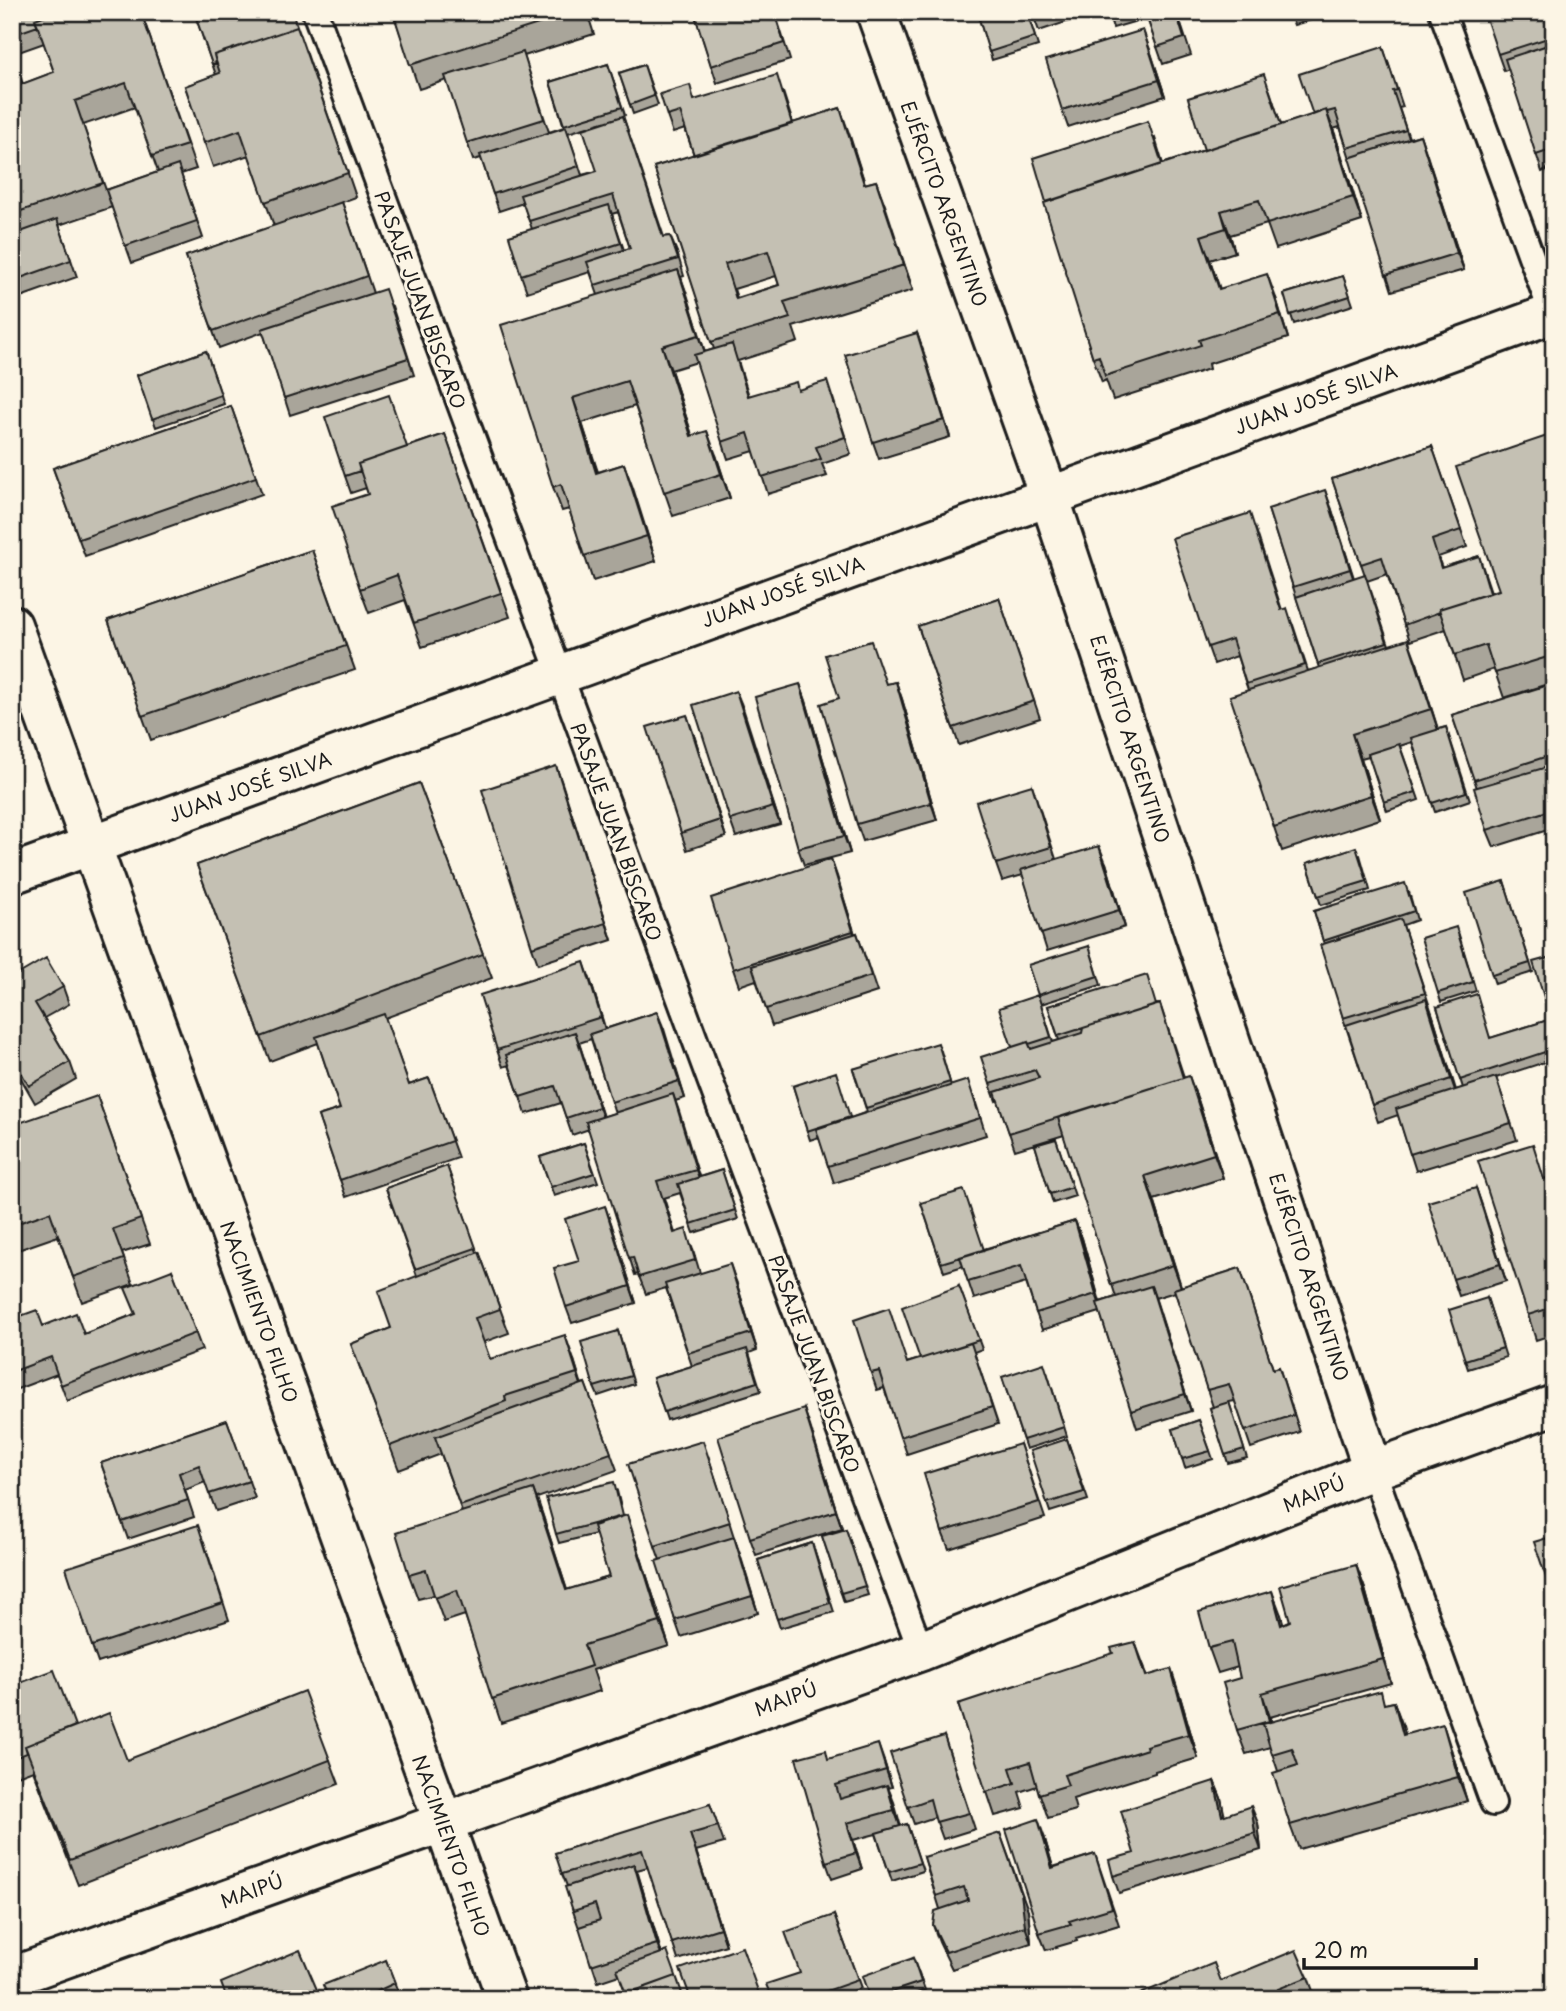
<svg xmlns="http://www.w3.org/2000/svg" width="1566" height="2011" viewBox="0 0 1566 2011" font-family="'Playpen Sans',sans-serif">
<style>
.lines{fill:none;stroke-linecap:round;stroke-linejoin:round}
.lane-casing{stroke:#1c1c1c;stroke-width:30}
.street-casing{stroke:#1c1c1c;stroke-width:44}
.lane{stroke:#fcf5e5;stroke-width:24}
.street{stroke:#fcf5e5;stroke-width:38}
.wall{fill:#a9a59a;stroke:#1c1c1c;stroke-width:2;fill-rule:evenodd}
.shaded-wall{fill:#89867d;stroke:#1c1c1c;stroke-width:2}
.building{fill:#c4c0b3;stroke:#1c1c1c;stroke-width:2;fill-rule:evenodd}
.labels{text-anchor:middle;stroke-width:6;stroke-linejoin:round;paint-order:stroke}
.street-label{font-size:19px;fill:#1c1c1c;stroke:#fcf5e5}
</style>
<rect width="100%" height="100%" fill="#fcf5e5"/>
<filter id="ink" filterUnits="userSpaceOnUse"><feTurbulence type="fractalNoise" baseFrequency=".0143" numOctaves="2"/><feDisplacementMap in="SourceGraphic" scale="14" xChannelSelector="R" yChannelSelector="G"/><feConvolveMatrix kernelMatrix="1 2 1 2 8 2 1 2 1" color-interpolation-filters="sRGB"/></filter>
<g filter="url(#ink)">
<g class="lines">
<defs>
<path id="lane" d="M315,12L921,1651
M1442,12L1554,319
M1373,1470L1493,1803"/>
<path id="street" d="M876,12L1049,496L1373,1470
M12,625L507,1999
M12,874L1554,313
M12,1977L921,1651L1373,1470L1554,1405"/>
</defs>
<use href="#lane" class="lane-casing"/>
<use href="#street" class="street-casing"/>
<use href="#lane" class="lane"/>
<use href="#street" class="street"/>
</g>
<path class="wall" d="M12,12H141L196,169L181,174L203,238L132,263L112,207L59,225L77,277L12,300V55L23,84L54,72L44,43L16,53L12,43ZM135,107L158,172L106,190L83,125Z
M194,12L306,51L356,197L342,202L373,293L392,306L414,375L290,415L263,332L219,348L186,256L274,226L249,155L213,167L185,86L216,75Z
M393,12H587L594,34L524,56L549,132L564,127L550,82L608,64L625,115L623,116L664,237L670,236L677,252L684,276L681,277L705,352L714,349L654,167L694,155L685,129L673,133L667,116L696,100L783,92L793,123L840,108L865,184L876,181L913,290L793,327L798,342L738,361L749,396L798,390L833,398L851,454L822,464L827,476L768,494L754,451L728,459L697,362L671,370L692,435L716,455L730,498L673,516L635,406L582,423L598,472L624,464L656,561L593,581L569,509L562,511L553,487L598,295L590,272L527,292L521,275L532,229L523,203L499,211L481,158L473,160L447,80L419,89ZM604,122L597,171L582,175L568,133ZM618,212L630,248L624,250L612,214ZM776,276L779,285L737,298L734,289Z
M694,12H775L790,60L717,83Z
M977,12H1027L1038,46L992,60Z
M1032,12H1096L1039,31Z
M1108,12H1177L1191,55L1163,64L1147,18L1113,28Z
M1289,12H1317L1318,18L1294,25Z
M1323,12H1335L1324,16Z
M1554,12V189L1547,170L1542,172L1509,69L1504,71L1498,54Z
M1149,47L1165,96L1068,127L1062,110Z
M1383,47L1403,107L1399,108L1409,138L1420,135L1464,270L1392,291L1340,127L1333,129L1362,221L1276,249L1267,224L1230,235L1235,252L1210,260L1220,289L1276,298L1288,338L1208,364L1209,369L1113,400L1106,380L1102,382L1093,358L1046,202L1155,138L1163,164L1204,150L1270,91L1281,125L1313,115Z
M644,65L658,105L633,114L619,73Z
M1343,276L1353,305L1294,324L1284,294Z
M917,333L950,437L879,459L873,442Z
M206,351L224,404L156,427L137,375Z
M231,406L262,494L85,556L53,468Z
M445,434L510,617L422,647L405,600L369,613L360,589L368,494L366,488L351,493L345,476L407,447Z
M1432,446L1467,547L1438,557L1442,568L1479,556L1491,592L1499,590L1554,453V682L1504,698L1494,669L1463,680L1446,629L1410,641L1387,574L1367,581L1332,479Z
M1331,507L1354,578L1371,591L1389,645L1417,663L1438,729L1446,727L1470,800L1435,812L1412,742L1400,746L1419,800L1387,811L1369,756L1361,758L1380,819L1282,851L1274,827L1248,690L1237,656L1214,664L1208,647L1256,530L1282,610L1293,625L1308,671L1319,668L1268,509Z
M312,550L355,670L151,740L108,620Z
M999,598L1040,718L959,745L918,626Z
M896,682L902,699L937,820L863,841L857,824L886,684Z
M1554,683V828L1494,847L1487,830L1477,788L1452,715Z
M800,684L806,701L850,853L804,865L798,848Z
M736,691L780,824L736,837L730,820Z
M693,732L726,837L687,850L681,833Z
M556,766L612,940L538,964L532,947Z
M419,783L492,978L385,1018L409,1085L429,1078L458,1158L346,1197L318,1116L340,1109L318,1043L270,1061L197,865Z
M1032,785L1056,859L1106,863L1125,927L1047,951L1023,875L1002,881L996,864Z
M1360,855L1370,890L1321,905L1307,863Z
M831,859L855,934L857,933L877,992L772,1026L756,980L739,986L733,969Z
M1504,881L1533,972L1495,984L1492,975Z
M1409,892L1417,920L1403,925L1431,1010L1456,1090L1463,1088L1437,1007L1491,1038L1548,1020L1554,1038V1059L1496,1078L1517,1140L1416,1171L1398,1115L1378,1122L1343,1018L1324,944L1314,911Z
M1459,935L1476,991L1441,1002L1438,993Z
M1089,946L1101,985L1041,1004L1053,1042L1059,1040L1048,1006L1160,1004L1184,1077L1198,1100L1223,1178L1154,1200L1181,1287L1240,1268L1273,1369L1279,1367L1300,1432L1251,1448L1235,1401L1229,1402L1247,1458L1228,1463L1210,1408L1213,1407L1175,1292L1155,1298L1191,1411L1137,1428L1100,1312L1042,1330L1026,1283L974,1299L963,1266L944,1272L921,1203L984,1249L1075,1221L1082,1238L1100,1302L1116,1297L1064,1135L1015,1150L998,1100L996,1101L990,1084L1012,1047L1038,995Z
M12,978L63,987L69,1004L44,1018L70,1062L76,1079L35,1103L12,1063Z
M590,979L605,1029L657,1012L685,1098L675,1101L699,1177L722,1170L738,1219L694,1233L680,1193L664,1198L675,1233L692,1246L700,1273L736,1281L757,1350L749,1353L761,1391L667,1420L653,1378L692,1366L666,1288L646,1294L638,1274L635,1275L589,1129L572,1135L561,1103L526,1114L509,1065L503,1067L497,1050ZM591,1039L615,1113L603,1117L579,1043Z
M941,1051L951,1086L974,1097L986,1135L834,1183L819,1137L810,1140L793,1086L851,1118L867,1112L853,1069Z
M97,1096L150,1244L122,1253L133,1284L82,1302L58,1236L12,1252V1140L21,1138Z
M1056,1139L1075,1196L1053,1203L1035,1145Z
M584,1143L598,1182L554,1196L540,1157Z
M447,1166L477,1252H479L509,1333L484,1342L490,1359L574,1360L581,1384L585,1383L617,1470L537,1498L567,1590L609,1577L596,1534L559,1543L556,1534L617,1491L623,1516L635,1539L669,1646L593,1670L600,1691L501,1723L465,1615L444,1622L434,1595L418,1599L409,1575L462,1512L441,1454L399,1470L351,1344L391,1328L417,1276L386,1188Z
M1554,1176V1334L1536,1340L1528,1315L1545,1179Z
M1476,1188L1506,1281L1459,1296L1453,1279Z
M611,1223L636,1303L572,1323L566,1307L579,1261Z
M172,1270L202,1350L67,1401L57,1374L12,1391V1319L84,1334L135,1314Z
M959,1286L982,1349L974,1352L998,1424L907,1454L884,1388L877,1390L871,1373L920,1359Z
M1487,1298L1506,1357L1468,1369L1465,1360Z
M618,1331L634,1384L598,1396L594,1387Z
M1047,1372L1067,1436L1026,1449L1002,1377Z
M804,1409L842,1528L756,1555L750,1538Z
M227,1420L255,1498L216,1511L205,1482L185,1490L194,1517L128,1539L101,1463Z
M1199,1420L1213,1459L1185,1468L1173,1429Z
M1067,1439L1088,1500L1050,1512L1047,1503Z
M1020,1444L1045,1518L949,1549L942,1532Z
M709,1458L758,1613L681,1637L675,1620L660,1560L655,1546Z
M846,1529L868,1595L844,1602L822,1536Z
M204,1542L229,1620L98,1663L92,1646Z
M812,1543L834,1612L780,1628L758,1560Z
M1356,1565L1365,1589L1391,1683L1270,1717L1272,1722L1386,1704L1394,1702L1405,1734L1451,1749L1467,1801L1299,1849L1290,1825L1278,1771L1270,1747L1246,1754L1237,1730L1240,1678L1238,1667L1218,1673L1209,1648L1281,1615L1283,1624L1290,1621Z
M1144,1666L1147,1676L1179,1693L1198,1758L1155,1771V1773L1073,1799L1076,1810L1048,1818L1037,1786L1019,1792L1024,1808L995,1816L958,1704Z
M12,1686L127,1760H330L339,1784L78,1885L33,1770L12,1778Z
M944,1736L975,1829L943,1839L935,1817L914,1824L908,1807Z
M829,1759L884,1761L892,1787L888,1788L900,1826L907,1824L923,1871L892,1881L876,1834L853,1840L862,1869L832,1879L826,1862Z
M1214,1781L1221,1798L1224,1816L1258,1823L1261,1850L1119,1893L1113,1876L1134,1853Z
M710,1804L724,1843L696,1851L726,1945L678,1960L648,1867L637,1870L661,1953L626,1994L619,1975L598,1982L580,1928H579L573,1911L567,1886L562,1874Z
M1044,1836L1053,1867L1095,1854L1119,1925L1076,1938L1077,1941L1046,1950L1039,1933Z
M924,1857L1028,1910L1031,1943L952,1969L939,1942L933,1925L940,1909Z
M834,1915L861,1988L832,1999H771L800,1973Z
M913,1958L925,1990L901,1999H870Z
M386,1960L398,1992L383,1999H328Z
M1308,1977L1314,1994L1303,1999H1141L1221,1981Z"/>
<path class="shaded-wall" d="M1143,30L1149,47L1165,96L1159,80Z
M840,108L849,133L873,209L864,184Z
M1326,110L1335,134L1362,221L1353,197Z
M1420,135L1426,152L1464,270L1457,253Z
M876,181L885,205L913,290L904,265Z
M1221,211L1230,235L1235,252L1226,228Z
M1201,236L1210,260L1227,313L1219,289Z
M678,270L687,294L707,359L699,335Z
M1267,274L1276,298L1288,338L1280,314Z
M917,333L923,350L950,437L944,420Z
M662,346L671,370L700,460L691,436Z
M573,398L582,423L605,497L596,473Z
M707,431L716,455L730,498L721,474Z
M624,464L633,488L656,561L647,536Z
M1325,490L1331,507L1356,586L1350,569Z
M1408,639L1417,663L1439,733L1431,709Z
M896,682L902,699L937,820L931,803Z
M800,684L806,701L850,853L844,836Z
M736,691L743,708L780,824L773,807Z
M687,715L693,732L726,837L720,820Z
M1352,734L1361,758L1380,819L1371,795Z
M556,766L562,783L612,940L606,923Z
M1099,846L1106,863L1125,927L1119,910Z
M831,859L837,876L859,948L853,931Z
M584,962L590,979L607,1034L601,1017Z
M1426,999L1433,1016L1457,1096L1451,1079Z
M657,1012L664,1029L685,1098L679,1081Z
M575,1032L581,1049L605,1124L599,1107Z
M1189,1076L1198,1100L1223,1178L1214,1154Z
M673,1094L679,1111L702,1186L696,1170Z
M1145,1176L1154,1200L1182,1289L1173,1265Z
M1476,1188L1482,1205L1506,1281L1500,1264Z
M605,1206L611,1223L636,1303L630,1286Z
M1075,1221L1082,1238L1102,1311L1096,1294Z
M730,1264L736,1281L757,1350L751,1333Z
M1151,1286L1157,1303L1191,1411L1185,1394Z
M565,1335L574,1360L586,1398L577,1373Z
M804,1409L810,1426L842,1528L836,1511Z
M533,1489L542,1513L575,1615L566,1590Z
M627,1515L635,1539L669,1646L660,1622Z
M734,1537L740,1554L758,1613L752,1596Z
M1356,1565L1365,1589L1391,1683L1383,1659Z
M1272,1591L1281,1615L1290,1649L1281,1625Z
M1135,1642L1144,1666L1155,1700L1146,1676Z
M1171,1669L1179,1693L1198,1758L1189,1734Z
M1262,1693L1270,1717L1278,1745L1269,1721Z
M1394,1702L1403,1726L1412,1759L1403,1735Z
M1443,1724L1451,1749L1467,1801L1458,1777Z
M878,1744L884,1761L892,1787L886,1770Z
M1214,1781L1221,1798L1228,1833L1222,1816Z
M887,1785L894,1802L901,1827L894,1810Z
M1251,1806L1258,1823L1261,1850L1255,1833Z
M1038,1819L1044,1836L1058,1885L1052,1868Z
M847,1823L853,1840L862,1869L856,1853Z
M1000,1833L1028,1910L1031,1943L1025,1926Z
M690,1834L696,1851L726,1945L720,1928Z
M634,1864L640,1881L664,1961L657,1944Z"/>
<path class="building" d="M12,12H54L35,19L38,26L12,35Z
M54,12H141L187,145L152,156L126,83L75,101L103,183L12,214V55L22,84L54,72L35,19Z
M194,12H292L300,34L297,27L214,55L216,63L212,64Z
M393,12H576L410,65Z
M694,12H774L784,43L711,66Z
M977,12H1027L1035,37L989,52Z
M1145,12H1176L1184,38L1157,47Z
M1289,12H1304L1290,16Z
M1484,12H1554V36L1498,54Z
M297,27L348,173L265,202L240,130L204,143L185,86L220,73L214,55Z
M1143,30L1159,80L1062,110L1046,60Z
M1554,43V149L1536,155L1505,59Z
M1383,47L1397,90L1393,91L1406,130L1347,148L1335,110L1327,112L1326,110L1313,115L1299,74Z
M523,52L544,119L467,143L445,76Z
M608,64L622,107L564,125L550,82Z
M644,65L654,96L630,105L619,73Z
M1264,74L1281,125L1204,150L1188,98Z
M777,75L792,124L694,155L680,112L667,116L660,94L690,85L694,100Z
M840,108L864,184L876,181L904,265L784,302L790,318L711,342L654,167ZM768,251L779,285L736,299L725,264Z
M1326,110L1353,197L1267,224L1259,200L1221,211L1226,228L1201,236L1219,289L1267,274L1280,314L1199,340L1201,345L1105,376L1099,356L1093,358L1044,203Z
M623,116L663,237L670,236L678,259L595,285L587,262L630,248L613,195L529,221L520,195L597,171L583,129Z
M1148,121L1162,164L1046,202L1033,158Z
M566,127L579,166L493,194L480,155Z
M1420,135L1457,253L1386,275L1349,158Z
M178,165L197,221L125,246L106,190Z
M1554,166V189L1547,169Z
M342,202L367,276L213,331L186,256Z
M609,205L621,243L521,275L509,236Z
M57,219L71,260L12,281V235Z
M678,270L699,335L662,346L691,436L707,431L721,474L664,492L627,381L573,398L596,473L624,464L647,536L584,556L561,484L553,487L501,325Z
M1343,276L1350,296L1290,315L1284,294Z
M385,289L408,358L284,398L262,329Z
M917,333L944,420L873,442L845,355Z
M732,344L748,396L796,382L798,390L827,381L845,437L816,447L821,459L762,477L748,433L722,442L694,355Z
M206,351L221,395L152,419L137,375Z
M389,395L407,447L358,464L360,471L345,476L325,417Z
M231,406L256,477L79,539L53,468Z
M445,434L501,593L414,623L397,575L360,589L332,506L368,494L358,464Z
M1547,436L1554,454V655L1495,673L1486,645L1455,655L1439,609L1499,590L1456,467Z
M1432,446L1461,530L1432,540L1441,568L1479,556L1490,593L1439,609L1440,612L1404,625L1382,557L1361,564L1332,479Z
M1325,490L1350,569L1293,587L1268,509Z
M1250,513L1281,610L1287,608L1305,665L1246,684L1232,639L1208,647L1172,538Z
M312,550L346,646L142,716L108,620Z
M1365,574L1387,642L1318,664L1296,597Z
M999,598L1034,701L953,728L918,626Z
M1408,639L1431,709L1352,734L1371,795L1274,827L1230,696Z
M871,641L886,684L896,682L931,803L857,824L821,704L839,698L825,655Z
M1554,683V754L1474,780L1452,715Z
M800,684L844,836L798,848L755,697Z
M736,691L773,807L730,820L693,705Z
M687,715L720,820L681,833L647,727Z
M1446,727L1466,792L1432,803L1411,738Z
M1399,744L1416,792L1384,802L1368,754Z
M1554,765V809L1487,830L1474,788Z
M556,766L606,923L532,947L482,790Z
M419,783L483,954L261,1037L197,865Z
M1032,785L1051,847L996,864L976,802Z
M1099,846L1119,910L1041,934L1021,870Z
M1356,847L1367,881L1318,896L1307,863Z
M831,859L853,931L733,969L711,898Z
M1504,881L1530,963L1492,975L1466,893Z
M1405,883L1414,911L1323,941L1314,911Z
M1401,919L1425,993L1343,1018L1320,945Z
M1456,927L1473,982L1438,993L1421,938Z
M857,933L871,976L766,1009L752,966Z
M1089,946L1098,976L1038,995L1051,1037L1029,1044L1028,1042L1012,1047L999,1008L1038,995L1028,965Z
M1554,956V1029L1533,962Z
M46,958L63,987L35,1003L70,1062L29,1086L12,1057V978Z
M584,962L601,1017L497,1050L480,995Z
M1147,975L1156,1005L1058,1036L1048,1006Z
M1477,994L1490,1038L1548,1020L1554,1039V1049L1460,1080L1437,1007Z
M1426,999L1451,1079L1372,1105L1346,1025Z
M1160,1004L1183,1078L1009,1133L995,1092L1039,1078L1035,1070L990,1084L981,1057L1028,1042L1031,1049L1082,1033L1083,1028Z
M657,1012L679,1081L611,1102L590,1034Z
M384,1014L409,1085L429,1078L452,1141L340,1180L318,1116L340,1109L316,1037Z
M575,1032L599,1107L566,1118L555,1086L520,1097L506,1055Z
M938,1043L950,1082L866,1108L853,1069Z
M836,1072L850,1117L807,1131L793,1086Z
M1189,1076L1214,1154L1145,1176L1173,1265L1111,1285L1058,1118Z
M1496,1077L1511,1123L1410,1154L1396,1109Z
M968,1080L980,1118L828,1166L816,1129Z
M673,1094L696,1170L657,1181L674,1233L686,1229L695,1260L639,1277L633,1257L629,1258L586,1122Z
M97,1096L141,1219L113,1229L124,1259L73,1277L50,1212L12,1225V1140L21,1138L16,1124Z
M1056,1139L1072,1187L1050,1194L1035,1145Z
M584,1143L594,1173L551,1187L540,1157Z
M1533,1144L1544,1179L1554,1176V1307L1528,1315L1478,1161Z
M447,1166L476,1248L415,1269L386,1188Z
M722,1170L735,1210L691,1224L678,1184Z
M1476,1188L1500,1264L1453,1279L1428,1202Z
M964,1190L984,1250L941,1263L921,1203Z
M605,1206L630,1286L566,1307L554,1268L579,1261L565,1219Z
M1075,1221L1096,1294L1036,1313L1021,1266L968,1282L960,1257Z
M479,1252L500,1309L475,1318L490,1359L565,1335L577,1373L505,1396L506,1401L390,1446L351,1344L391,1328L378,1291Z
M730,1264L751,1333L688,1353L665,1284Z
M1240,1268L1273,1369L1279,1367L1294,1415L1245,1431L1229,1384L1207,1390L1174,1289Z
M172,1270L196,1333L61,1385L51,1357L12,1372V1319L37,1310L43,1326L76,1313L84,1334L136,1314L125,1288Z
M959,1286L979,1340L920,1359L902,1307Z
M1151,1286L1185,1394L1131,1411L1097,1303Z
M1487,1298L1503,1348L1465,1360L1449,1310Z
M889,1308L907,1363L971,1343L992,1407L900,1437L879,1371L871,1373L854,1320Z
M618,1331L631,1376L594,1387L581,1342Z
M747,1349L757,1382L664,1412L653,1378Z
M1044,1363L1064,1427L1023,1440L1002,1377Z
M585,1383L611,1453L460,1506L435,1437Z
M1229,1402L1244,1449L1225,1455L1210,1408Z
M804,1409L836,1511L750,1538L718,1437Z
M227,1420L249,1481L209,1494L199,1465L179,1473L188,1500L122,1522L101,1463Z
M1199,1420L1210,1451L1182,1459L1173,1429Z
M1067,1439L1084,1492L1047,1503L1030,1451Z
M703,1441L730,1522L655,1546L628,1464Z
M1020,1444L1039,1502L942,1532L924,1474Z
M614,1482L622,1516L556,1534L546,1498Z
M533,1489L566,1590L609,1577L593,1526L627,1515L660,1622L584,1645L591,1666L492,1699L457,1590L435,1598L426,1570L409,1575L396,1533Z
M198,1525L223,1603L92,1646L66,1568Z
M846,1529L865,1586L841,1593L822,1536Z
M1554,1536V1595H1552L1534,1542Z
M734,1537L752,1596L675,1620L656,1561Z
M812,1543L830,1603L777,1619L758,1560Z
M1356,1565L1383,1659L1262,1693L1269,1721L1237,1730L1223,1683L1240,1678L1232,1642L1209,1648L1199,1612L1272,1591L1281,1625L1290,1621L1280,1586Z
M1135,1642L1146,1676L1171,1669L1189,1734L1146,1746L1147,1749L1064,1775L1068,1785L1039,1794L1030,1762L1010,1768L1015,1783L986,1792L958,1704L1113,1653L1111,1648Z
M54,1670L75,1726L25,1746L27,1753L12,1759V1686Z
M304,1691L330,1760L70,1860L25,1746L109,1713L127,1760Z
M1381,1691L1384,1704L1394,1702L1403,1735L1443,1724L1458,1777L1290,1825L1273,1773L1298,1765L1292,1748L1272,1754L1263,1724Z
M944,1736L969,1813L936,1822L930,1799L908,1807L890,1753Z
M878,1744L886,1770L836,1785L840,1799L887,1785L894,1810L847,1823L856,1853L826,1862L796,1758L826,1750L828,1759Z
M1214,1781L1222,1816L1251,1806L1255,1833L1113,1876L1109,1860L1134,1853L1121,1811Z
M710,1804L718,1826L690,1834L720,1928L672,1943L642,1850L562,1874L555,1853Z
M1038,1819L1052,1868L1095,1854L1112,1908L1069,1921L1071,1924L1039,1933L1006,1830Z
M907,1824L920,1863L889,1872L876,1833Z
M1000,1833L1021,1893L1025,1926L946,1952L933,1925L935,1911L968,1900L964,1887L936,1896L924,1857Z
M634,1864L657,1944L591,1965L579,1927L600,1920L595,1904L573,1911L565,1887Z
M834,1915L858,1980L804,1999H772L766,1984L800,1973L785,1932Z
M742,1947L761,1999H691L680,1969Z
M300,1950L321,1999H227L221,1983Z
M1296,1950L1308,1977L1278,1989L1282,1999H1142L1140,1994L1214,1963L1221,1981Z
M667,1951L679,1984L676,1976L626,1994L617,1969Z
M913,1958L921,1982L870,1999L862,1976Z
M386,1960L395,1983L362,1998V1999H329L323,1985Z
M676,1976L684,1999H613Z
M1318,1994L1320,1999H1306Z"/>
</g>
<g class="labels">
<g class="street-label">
<text transform="translate(944 204) rotate(70)" y="7">EJÉRCITO ARGENTINO</text>
<text transform="translate(420 300) rotate(70)" y="7">PASAJE JUAN BISCARO</text>
<text transform="translate(1316 399) rotate(-20)" y="7">JUAN JOSÉ SILVA</text>
<text transform="translate(783 592) rotate(-20)" y="7">JUAN JOSÉ SILVA</text>
<text transform="translate(1130 739) rotate(72)" y="7">EJÉRCITO ARGENTINO</text>
<text transform="translate(250 787) rotate(-20)" y="7">JUAN JOSÉ SILVA</text>
<text transform="translate(616 832) rotate(70)" y="7">PASAJE JUAN BISCARO</text>
<text transform="translate(1309 1277) rotate(72)" y="7">EJÉRCITO ARGENTINO</text>
<text transform="translate(259 1312) rotate(70)" y="7">NACIMIENTO FILHO</text>
<text transform="translate(814 1364) rotate(70)" y="7">PASAJE JUAN BISCARO</text>
<text transform="translate(1314 1494) rotate(-22)" y="7">MAIPÚ</text>
<text transform="translate(786 1699) rotate(-20)" y="7">MAIPÚ</text>
<text transform="translate(451 1846) rotate(70)" y="7">NACIMIENTO FILHO</text>
<text transform="translate(252 1891) rotate(-20)" y="7">MAIPÚ</text>
</g>
</g>
<rect width="1566" height="2011" fill="none" stroke="#fcf5e5" stroke-width="42"/>
<rect x="21" y="21" width="1524" height="1969" fill="none" stroke="#1c1c1c" stroke-width="2.5" filter="url(#ink)"/>
<path d="M1304 1958v10h172v-10" fill="none" stroke="#1c1c1c" stroke-width="3.5"/>
<text x="1314" y="1958" font-size="21" fill="#1c1c1c" stroke="#fcf5e5" stroke-width="5" paint-order="stroke">20 m</text>
</svg>
